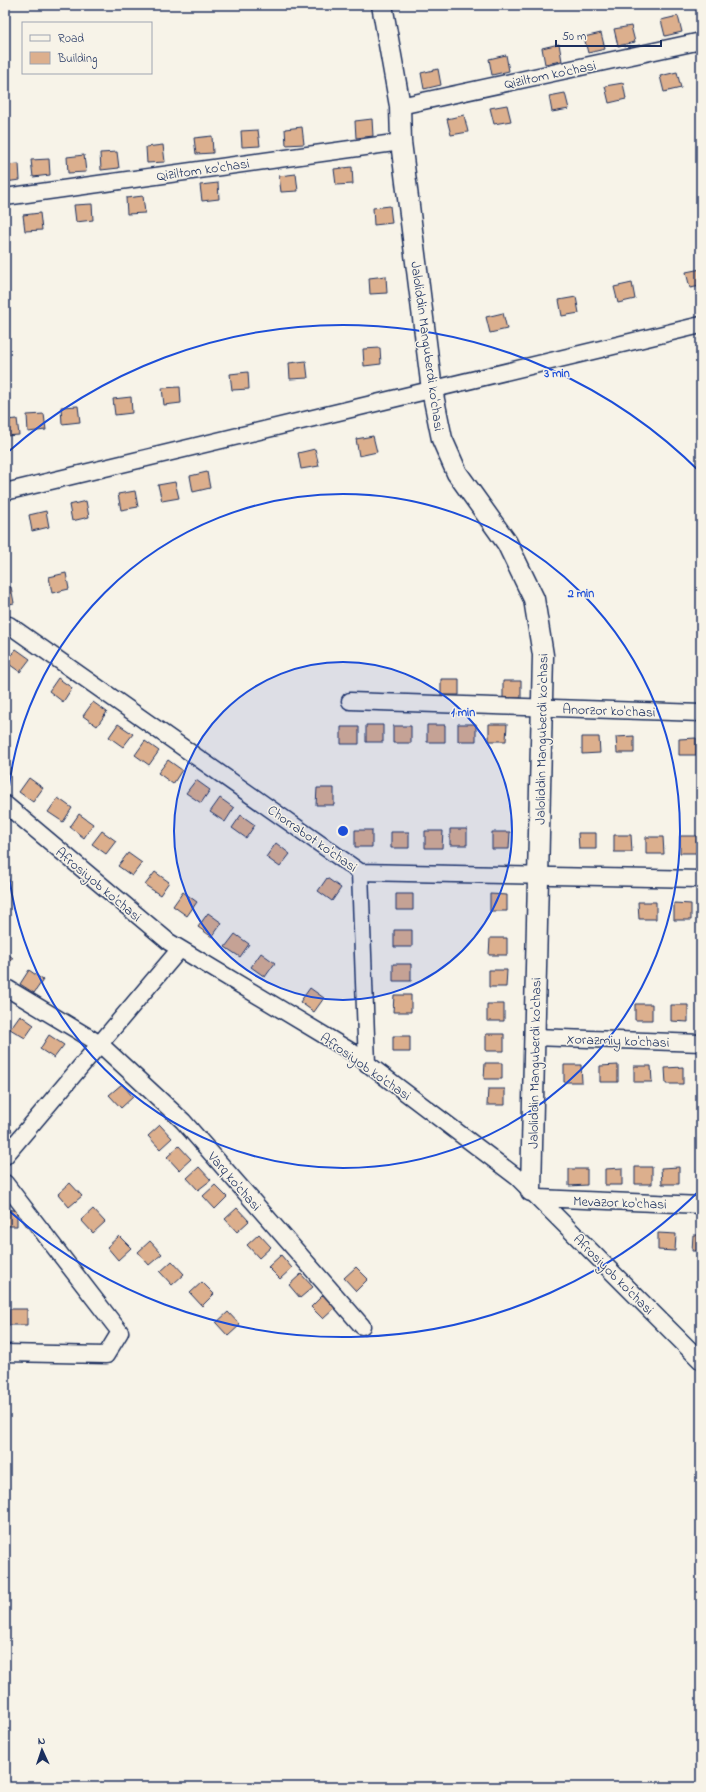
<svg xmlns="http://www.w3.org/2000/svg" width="706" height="1792" viewBox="0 0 706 1792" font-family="'Indie Flower',sans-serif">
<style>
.building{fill:#dcaf8d;stroke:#1b2f5e}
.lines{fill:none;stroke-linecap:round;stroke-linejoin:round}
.minor-casing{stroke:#1b2f5e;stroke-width:19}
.tertiary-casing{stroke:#1b2f5e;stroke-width:23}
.minor{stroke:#f7f3e8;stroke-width:16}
.tertiary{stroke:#f7f3e8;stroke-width:20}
.ring{fill:none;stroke:#1d4ed8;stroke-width:2}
.labels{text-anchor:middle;stroke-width:3;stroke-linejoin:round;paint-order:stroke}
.street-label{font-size:14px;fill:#1b2f5e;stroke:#f7f3e8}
.centre{fill:#1d4ed8;stroke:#f7f3e8;stroke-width:2}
.ring-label{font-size:12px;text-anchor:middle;font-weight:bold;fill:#1d4ed8;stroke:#f7f3e8;stroke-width:3;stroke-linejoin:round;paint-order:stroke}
</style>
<rect width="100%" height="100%" fill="#f7f3e8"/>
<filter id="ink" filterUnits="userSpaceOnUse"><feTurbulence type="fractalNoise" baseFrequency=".025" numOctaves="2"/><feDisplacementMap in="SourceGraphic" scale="8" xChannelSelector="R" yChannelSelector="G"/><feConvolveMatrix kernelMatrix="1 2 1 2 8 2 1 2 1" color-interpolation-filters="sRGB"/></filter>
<g filter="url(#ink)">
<path class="building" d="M678,16L682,32L665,36L661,20Z
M631,26L635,42L618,46L614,29Z
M601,33L605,49L588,53L584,37Z
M559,44L562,61L545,64L542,48Z
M506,55L509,71L492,75L489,59Z
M438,69L441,85L424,89L421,73Z
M677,72L681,88L664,92L660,76Z
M623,83L626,99L609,103L605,86Z
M565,93L569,109L552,112L549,96Z
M507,105L511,121L494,124L490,108Z
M464,115L468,132L451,135L447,119Z
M372,119L373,136L356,138L355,121Z
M302,127L304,144L286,145L285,129Z
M258,130L260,146L242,147L241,131Z
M212,136L213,153L196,154L194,138Z
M163,145L165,162L147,163L146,147Z
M117,152L119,168L101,170L100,153Z
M84,155L86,172L68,173L67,157Z
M49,159L50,175L33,177L31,160Z
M19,164L20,180L5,182V165Z
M352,167L353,184L336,185L334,169Z
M296,174L298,191L281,192L279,176Z
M218,183L219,199L202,201L200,185Z
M143,196L145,213L127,214L126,198Z
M92,204L93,220L76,222L74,205Z
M390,206L392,223L374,225L373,208Z
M40,213L42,230L25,231L23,215Z
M701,269V286L690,288L686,272Z
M386,276L387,293L370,294L369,278Z
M632,283L635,299L618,303L614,287Z
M576,297L579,313L562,316L559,300Z
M503,313L507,329L490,333L486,317Z
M380,348L381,364L364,366L363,349Z
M306,361L308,378L290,379L289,363Z
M248,372L249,389L232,390L230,374Z
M180,387L181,403L164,405L162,388Z
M131,397L132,413L115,415L113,399Z
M78,406L80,422L62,424L61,407Z
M44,414L46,430L28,432L27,415Z
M17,419L19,435L5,436V420Z
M373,436L377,452L359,456L356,439Z
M315,449L319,466L301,469L298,453Z
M207,472L210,488L193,492L190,476Z
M175,482L179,498L162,501L158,485Z
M135,491L138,507L121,510L118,494Z
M86,501L89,517L72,521L69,505Z
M46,511L49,527L32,531L29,515Z
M66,573L69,589L52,593L49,577Z
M11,587L14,603L5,605V588Z
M16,649L30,659L20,672L6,662Z
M58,678L72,688L63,702L49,691Z
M441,679H459V695H441Z
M503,681H521V698H503Z
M93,702L107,712L97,726L83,716Z
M118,724L133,734L123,747L109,737Z
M458,724H476V741H458Z
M489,724H507L506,741H489Z
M366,725H383V742H366Z
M427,725H445V742H427Z
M393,726H411V743H393Z
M341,727H359V744H341Z
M634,736V753H617L616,737Z
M582,737H599L600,753L582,754Z
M696,738V755H679V739Z
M145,741L159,751L149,765L135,755Z
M168,760L182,770L173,784L158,773Z
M29,778L43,788L33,802L19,792Z
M196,780L210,790L201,803L186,793Z
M317,788H334V805H316Z
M58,798L72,808L63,822L48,812Z
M220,798L234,808L225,822L210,812Z
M79,814L93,824L84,838L70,827Z
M241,815L255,825L246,838L232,828Z
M450,829H467V845H450Z
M355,830H372V847H355Z
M102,831L116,841L106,854L92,844Z
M425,831H443L442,848H425Z
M391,832H409V848H391Z
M492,832H510L509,849H492Z
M578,833H596V849H579Z
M614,835H631L632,852H614Z
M680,836H697V853H680Z
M646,837H663L664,854H646Z
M276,843L290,854L280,867L266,857Z
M128,853L142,863L132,876L118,866Z
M155,872L169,882L160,895L145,885Z
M327,878L341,888L332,901L318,891Z
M183,892L197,902L187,916L173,906Z
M396,894H413V910H396Z
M490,894L507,895V911H490Z
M638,902H656V919H639Z
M674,903L691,904V920H674Z
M208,913L222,923L212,937L198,927Z
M394,930H412V947H394Z
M235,934L249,944L240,957L225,947Z
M490,938H507V955H489Z
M5,952L13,958L5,969Z
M261,953L275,963L265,977L251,967Z
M393,964H411V981H393Z
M29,970L43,980L34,993L20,984Z
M489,970H507L506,987H489Z
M310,988L324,998L314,1012L300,1002Z
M394,995H411V1012H393Z
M487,1004H504V1021H487Z
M635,1004H652V1020H635Z
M671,1005H688V1022L671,1021Z
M20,1015L34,1025L25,1038L10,1029Z
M486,1034H504V1051H486Z
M49,1035L64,1045L54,1058L40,1049Z
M393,1036H410V1052H393Z
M485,1063H502V1079H484Z
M564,1065H581L582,1082H564Z
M618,1065V1082H600V1066Z
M634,1066H651L652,1082H634Z
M683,1067V1084H666L665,1068Z
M699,1068H701V1085H699Z
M122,1084L133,1097L121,1108L109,1095Z
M488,1089H505V1105H487Z
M160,1125L172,1138L160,1149L148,1136Z
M5,1126L12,1130L5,1140Z
M179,1146L191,1159L179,1170L167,1157Z
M199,1167L211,1180L198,1190L187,1178Z
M635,1167H652V1184H635Z
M679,1167V1184H662L661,1168Z
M622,1168V1185H605V1169Z
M569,1169H587V1185L569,1186Z
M698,1169H701V1186H699Z
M70,1183L82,1196L69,1207L58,1194Z
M215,1185L227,1197L215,1209L203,1196Z
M237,1208L249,1221L237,1232L225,1219Z
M93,1209L105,1222L93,1233L81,1220Z
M5,1210H17V1226H5Z
M658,1233L676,1234L675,1251L658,1250Z
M259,1234L271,1247L259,1258L247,1245Z
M693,1235H701V1251H692Z
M119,1236L131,1248L118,1260L107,1247Z
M150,1241L162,1254L149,1265L138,1252Z
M281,1255L292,1268L280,1279L268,1267Z
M172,1261L184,1274L172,1285L160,1272Z
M356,1267L368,1279L356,1291L344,1278Z
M301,1274L313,1287L300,1298L289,1285Z
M202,1282L214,1294L202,1306L190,1293Z
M323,1295L335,1308L323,1319L311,1307Z
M9,1309H27V1325H9Z
M228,1312L240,1325L228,1336L216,1323Z"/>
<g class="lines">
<defs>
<path id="minor" d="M400,106L701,41
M5,197L401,142
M5,492L701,325
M5,626L9,625L360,872L701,879
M350,701L701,713
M5,804L169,942L352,1052L518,1178L701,1361
M360,872L367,1064
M5,987L100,1044L183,1121L362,1326
M534,1037L701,1043
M5,1156L180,949
M5,1183L120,1332L106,1355L5,1353
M538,1198L701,1205"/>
<path id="tertiary" d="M382,5L400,106L401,142L432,390L442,439L457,473L507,543L534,599L543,655L531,1191"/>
</defs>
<use href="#minor" class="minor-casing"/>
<use href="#tertiary" class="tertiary-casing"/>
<use href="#minor" class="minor"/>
<use href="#tertiary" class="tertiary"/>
</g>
</g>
<circle cx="343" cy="831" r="169" fill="#1d4ed8" fill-opacity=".12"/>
<g class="ring">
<circle cx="343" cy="831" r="169"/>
<circle cx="343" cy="831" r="337"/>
<path d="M701 1189A506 506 0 0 1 8 1210M8 452A506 506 0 0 1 701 473"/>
</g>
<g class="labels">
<g class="street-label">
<text transform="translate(550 74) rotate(-12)" y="5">Qiziltom ko'chasi</text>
<text transform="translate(203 169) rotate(-8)" y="5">Qiziltom ko'chasi</text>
<text transform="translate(428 346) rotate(82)" y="5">Jaloliddin Manguberdi ko'chasi</text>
<text transform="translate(609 710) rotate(2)" y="5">Anorzor ko'chasi</text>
<text transform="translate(541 739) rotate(-89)" y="5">Jaloliddin Manguberdi ko'chasi</text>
<text transform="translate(313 838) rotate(35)" y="5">Chorrabot ko'chasi</text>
<text transform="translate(99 884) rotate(40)" y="5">Afrosiyob ko'chasi</text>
<text transform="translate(618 1040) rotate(2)" y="5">Xorazmiy ko'chasi</text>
<text transform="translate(534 1063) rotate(-89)" y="5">Jaloliddin Manguberdi ko'chasi</text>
<text transform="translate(366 1066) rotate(35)" y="5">Afrosiyob ko'chasi</text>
<text transform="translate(235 1181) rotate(49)" y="5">Varq ko'chasi</text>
<text transform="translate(620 1202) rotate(2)" y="5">Mevazor ko'chasi</text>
<text transform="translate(614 1274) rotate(45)" y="5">Afrosiyob ko'chasi</text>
</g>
</g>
<circle cx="343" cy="831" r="6" class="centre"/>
<g class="ring-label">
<text x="557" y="377">3 min</text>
<text x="581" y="597">2 min</text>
<text x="463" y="716">1 min</text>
</g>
<rect width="706" height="1792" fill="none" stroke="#f7f3e8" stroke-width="20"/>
<rect x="10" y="10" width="686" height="1772" fill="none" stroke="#1b2f5e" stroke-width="1.5" filter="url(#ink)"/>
<rect x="22" y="22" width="130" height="52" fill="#f7f3e8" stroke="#9fa5b1"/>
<rect x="30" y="35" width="20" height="6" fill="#f7f3e8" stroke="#9fa5b1"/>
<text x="58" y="42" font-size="12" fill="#1b2f5e">Road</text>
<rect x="30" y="52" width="20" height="12" fill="#dcaf8d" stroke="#9fa5b1"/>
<text x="58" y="62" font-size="12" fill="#1b2f5e">Building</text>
<g transform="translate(42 1750) rotate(357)" stroke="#f7f3e8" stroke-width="3" paint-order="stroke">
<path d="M0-3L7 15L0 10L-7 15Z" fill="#1b2f5e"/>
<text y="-6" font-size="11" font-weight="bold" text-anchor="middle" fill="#1b2f5e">N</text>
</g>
<path d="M556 40v6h105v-6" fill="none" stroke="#1b2f5e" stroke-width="2"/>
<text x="562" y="40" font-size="12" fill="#1b2f5e" stroke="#f7f3e8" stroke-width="3" paint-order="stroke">50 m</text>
</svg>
